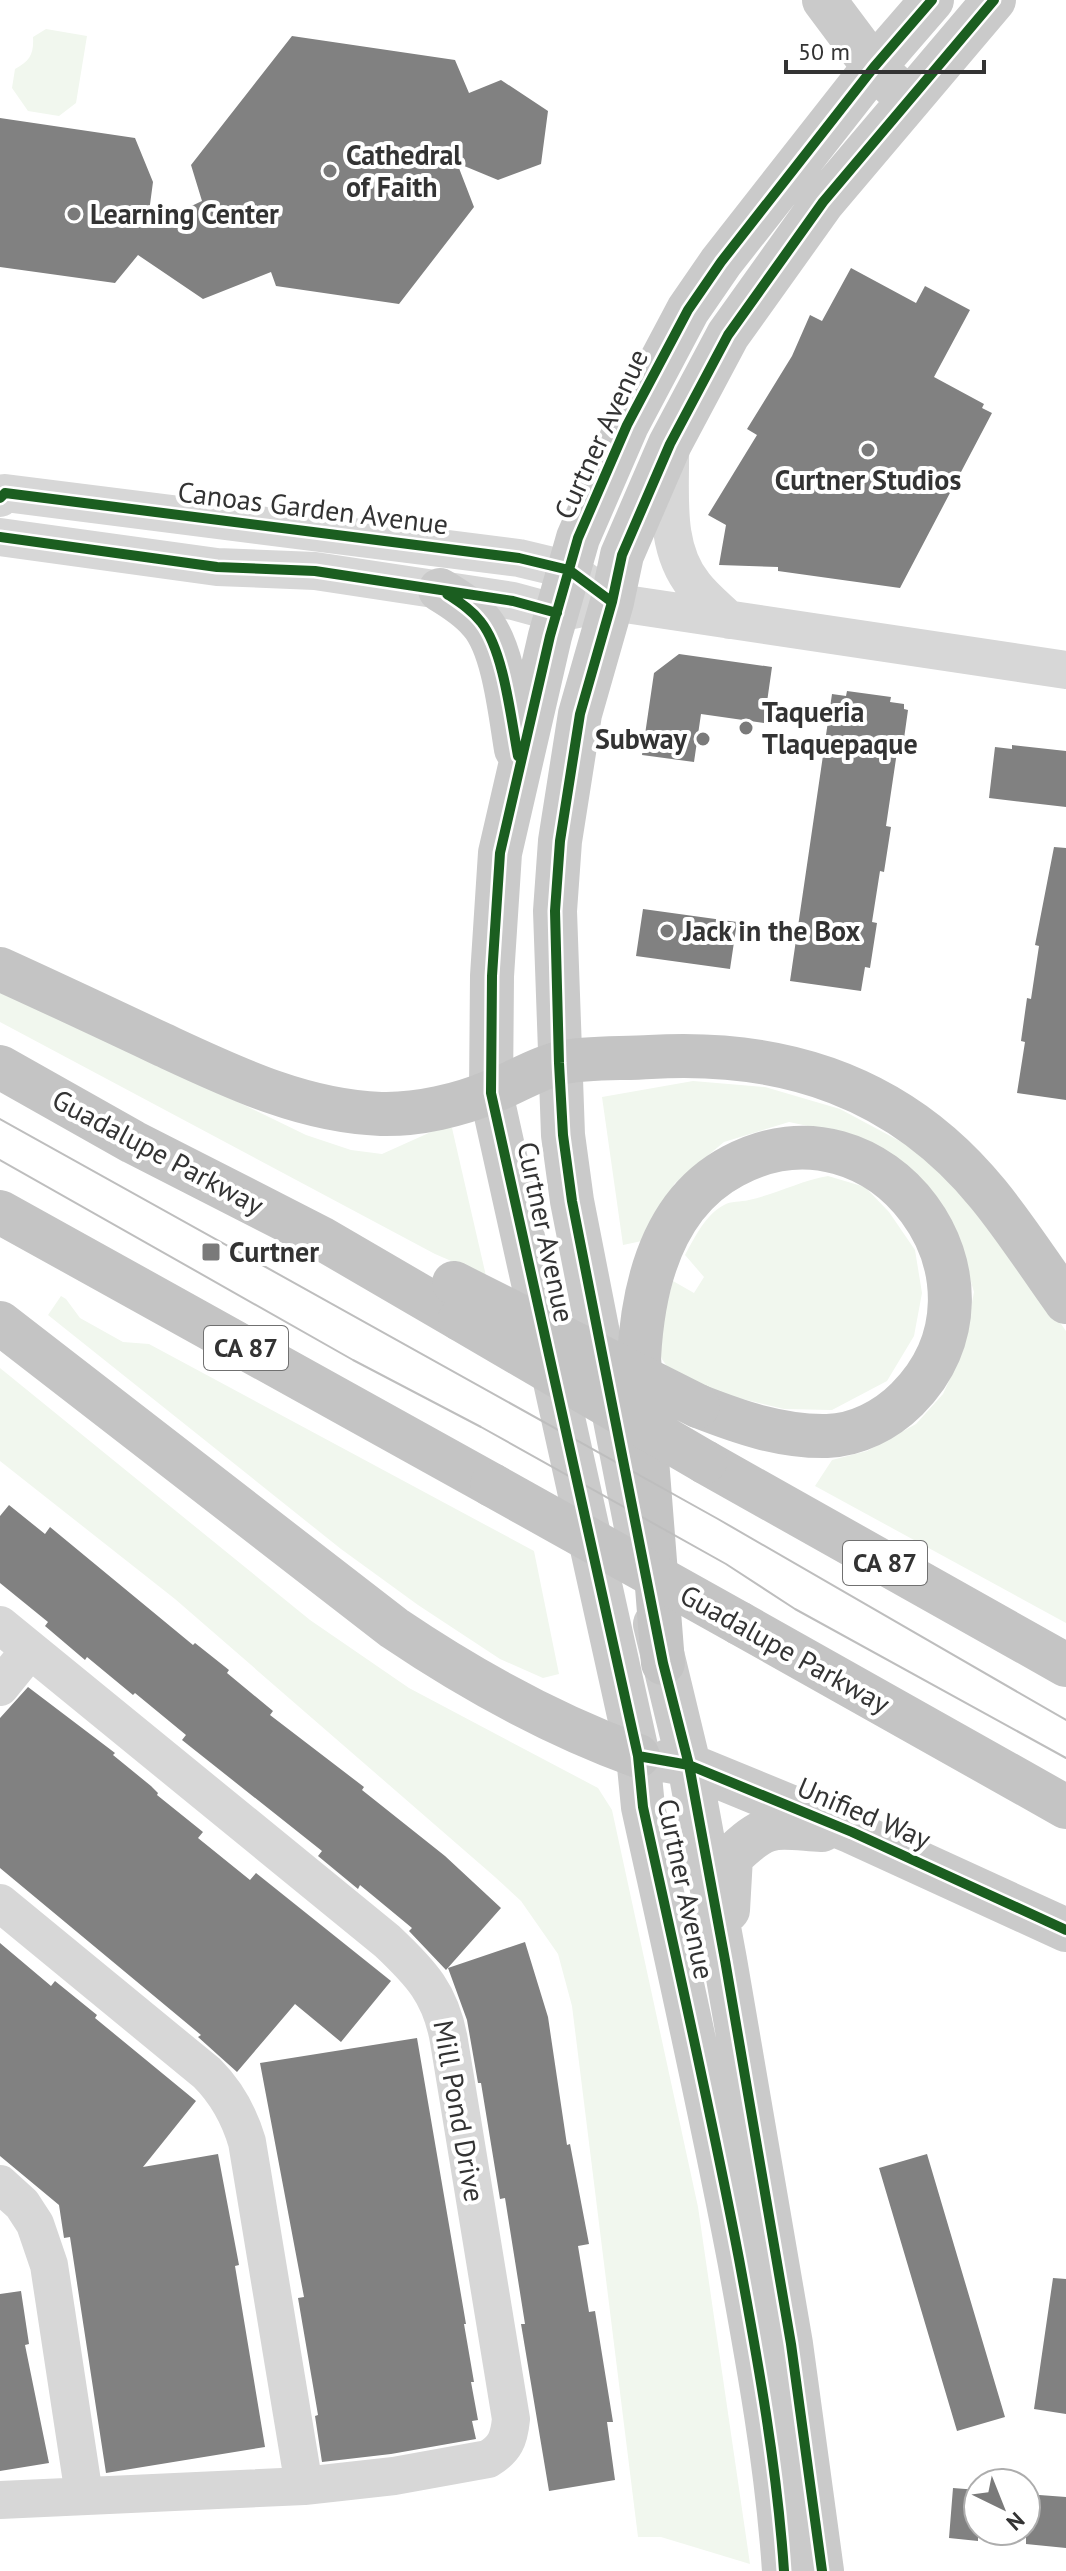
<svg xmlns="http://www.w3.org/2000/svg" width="1066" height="2571" viewBox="0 0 1066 2571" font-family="'PT Sans',sans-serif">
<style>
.green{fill:#f1f7ee}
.building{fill:#818181}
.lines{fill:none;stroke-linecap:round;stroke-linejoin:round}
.minor{stroke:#d7d7d7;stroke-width:38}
.major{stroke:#cacaca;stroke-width:44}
.highway{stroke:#c4c4c4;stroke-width:44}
.tram{stroke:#bebebe;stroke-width:2}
.highway-bridge{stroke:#c4c4c4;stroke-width:44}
.cycleway-casing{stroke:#fff;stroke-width:15}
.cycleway{stroke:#1b5e20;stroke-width:10}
.poi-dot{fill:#7a7a7a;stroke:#fff;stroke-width:3}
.labels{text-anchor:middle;stroke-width:8;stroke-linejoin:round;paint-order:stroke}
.shield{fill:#fff;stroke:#707070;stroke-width:2}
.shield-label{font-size:26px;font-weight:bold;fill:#333}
.poi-label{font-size:28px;font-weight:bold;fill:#333;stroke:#fff;text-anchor:start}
.street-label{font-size:28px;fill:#333;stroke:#fff}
</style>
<rect width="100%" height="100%" fill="#fff"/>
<path class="green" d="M46,29L87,36L76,103L59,116L28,111L12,88L15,69C30,61 34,54 33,37Z
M0,987L306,1135L351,1150L382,1154L442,1127L452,1128L486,1276L435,1254L0,1022Z
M693,1081L765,1087L840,1109L922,1153L1003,1242L1066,1331V1623L815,1486L832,1460L867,1451L916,1424L943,1394L963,1350L974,1292L958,1237L846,1134L789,1122L724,1142L675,1183L642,1241L623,1245L602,1097Z
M828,1176L865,1187L889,1212L915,1250L922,1293L914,1336L887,1381L832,1410L784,1409L722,1394L670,1371L660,1356L661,1326L673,1281L694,1293L704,1277L685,1255C695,1237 705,1215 724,1205C730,1201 741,1202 749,1200C776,1194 800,1181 828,1176Z
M61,1296L66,1299L80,1318L123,1342L149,1344L534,1551L559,1674L543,1678L500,1659L418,1605L341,1549L48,1315Z
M0,1368L310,1620L409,1688L598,1788L612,1810L698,2207L750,2564L661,2537H638L572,2006L558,1954L521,1901L495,1877L175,1599L0,1461Z"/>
<path class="building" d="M292,36L455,60L469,93L501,80L548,111L541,164L498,180L457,163L474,207L399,304L276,286L271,272L203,299L138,255L115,283L0,267V118L135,138L153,182L147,227L202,201L191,165Z
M851,268L916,303L925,286L970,310L934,377L984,404L982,408L992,413L900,588L778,571V567L719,565L726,525L708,515L757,435L747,429L792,356L810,315L822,321Z
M679,654L772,667L764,723L701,714L694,762L642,755L654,673Z
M847,691L891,697L890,702L904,704V709L908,710L902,753L897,752L886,826L891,827L884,872L880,871L872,922L877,923L870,968L865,967L861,991L790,981L832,694L846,696Z
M1012,745L1066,751V807L989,798L995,747L1012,749Z
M1054,847L1066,848V1100L1017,1093L1025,1042L1021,1041L1027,998L1031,999L1039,946L1035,945Z
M643,909L737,922L730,969L636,956Z
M9,1505L45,1534L50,1527L193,1645L195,1643L229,1670L227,1673L273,1711L270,1715L364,1787L362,1790L445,1856L501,1908L446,1970L409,1931L412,1928L360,1885L358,1889L318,1856L322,1851L182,1740L186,1735L135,1693L133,1695L87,1657L85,1660L45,1626L48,1622L0,1583V1516Z
M28,1687L115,1753L113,1755L151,1786L158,1793L157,1795L203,1832L198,1838L250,1880L256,1873L391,1981L341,2042L295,2004L237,2072L198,2037L201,2035L0,1868V1718Z
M525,1942L548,2017L567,2145L570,2144L589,2244L578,2246L589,2312L595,2311L613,2422H607L615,2480L549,2491L521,2324H525L505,2198L500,2199L481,2083H478L467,2020L448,1968Z
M0,1943L51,1986L55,1981L97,2015L95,2018L196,2101L143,2167L218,2154L239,2265L235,2266L265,2447L106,2473L70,2237L64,2238L59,2205L0,2156Z
M417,2038L466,2324H464L474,2382H471L478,2420L472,2421L476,2439L391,2454L322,2462L315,2416L318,2415L298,2298L304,2297L260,2063Z
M927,2154L1005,2417L957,2431L879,2168Z
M1053,2278L1066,2279V2414L1034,2409Z
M21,2291L29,2344L25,2345L49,2463L0,2471V2294Z
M953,2488L978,2490V2541L949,2538Z
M1026,2494L1066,2497V2548L1026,2544Z"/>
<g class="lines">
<path class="minor" d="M670,447C671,493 663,547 694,585C704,598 718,609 729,620
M0,498L5,493L519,558L569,570L594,588
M0,537L217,567L315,571L513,601L557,613L612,602L1066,670
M0,1625L387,1941C421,1973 441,1994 449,2041L511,2419C509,2439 505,2449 488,2459L394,2476L304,2486L0,2500
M0,1687L30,1650
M0,1903L207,2073C227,2093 239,2115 247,2142L304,2486
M0,2184L22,2204L35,2224L49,2265L84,2495"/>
<path class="major" d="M824,0L874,67L895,87
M440,590C455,599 469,608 480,621C504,648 510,714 516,749
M638,1537L572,1201L563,1135L555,911L560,841L580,714L612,602L622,555L670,444L728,335L823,202L994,0
M655,1624L689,1765L725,1960L791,2344L822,2571
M668,1761L689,1765L852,1832L1066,1930
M728,1910L731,1857C768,1821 773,1827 822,1830
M784,2571C777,2466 758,2362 739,2259C710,2107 676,1957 643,1807L638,1756L491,1093L492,976L500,853L550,636L578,538L627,425L688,310L721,262L874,67L932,0"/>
<path class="highway" d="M0,969C53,993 106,1018 159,1043C230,1076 301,1111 381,1114C418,1115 460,1105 493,1091C515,1083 537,1068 560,1063C587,1057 622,1059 650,1057C785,1049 901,1087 988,1194C1016,1228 1040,1266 1066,1302
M0,1067L133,1142L321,1238L460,1319
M0,1212L492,1485
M0,1323L394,1628C471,1680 550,1724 638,1756
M705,1462L1066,1665
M739,1623L1066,1807
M663,1663L639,1358C643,1283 663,1203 733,1166C880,1087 1024,1282 907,1399C886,1420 857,1435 827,1436C781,1437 739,1422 698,1406"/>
<path class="tram" d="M0,1119L718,1519L1066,1720
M0,1160L353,1360L481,1427L726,1564L795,1609L1066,1758"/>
<path class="highway-bridge" d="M454,1283L698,1406
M460,1319L705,1462
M492,1485L739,1623"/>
<defs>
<path id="cycleway" d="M0,498L5,493L519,558L569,570L612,602
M0,537L217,567L315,571L513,601L557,613
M447,594C459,602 472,610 481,622C504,651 511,719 518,756
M638,1756L689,1765L852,1832L1066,1930
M784,2571C777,2466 758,2362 739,2259C710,2107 676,1957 643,1807L638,1756L491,1093L492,976L500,853L550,636L578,538L627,425L688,310L721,262L874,67L932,0
M822,2571L791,2344L725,1960L689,1765L663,1663L572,1201L563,1135L559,1063L555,911L560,841L580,714L612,602L622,555L670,444L728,335L823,202L994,0"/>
</defs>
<use href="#cycleway" class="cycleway-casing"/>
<use href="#cycleway" class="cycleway"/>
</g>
<g class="poi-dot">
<circle cx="330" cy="171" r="8"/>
<circle cx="74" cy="214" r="8"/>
<circle cx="868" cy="450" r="8"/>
<circle cx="746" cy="728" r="8"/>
<circle cx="703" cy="739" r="8"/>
<circle cx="667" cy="931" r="8"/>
<rect x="201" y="1242" width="20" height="20" rx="4"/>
</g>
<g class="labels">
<g class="shield">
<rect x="204" y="1326" width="84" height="44" rx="6"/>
<rect x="843" y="1541" width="84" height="44" rx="6"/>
</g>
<g class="shield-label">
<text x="246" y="1357">CA 87</text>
<text x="885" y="1572">CA 87</text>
</g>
<g class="poi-label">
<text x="346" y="165">Cathedral<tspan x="346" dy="32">of Faith</tspan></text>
<text x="90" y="224">Learning Center</text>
<text x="868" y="490" text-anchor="middle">Curtner Studios</text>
<text x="762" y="722">Taqueria<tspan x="762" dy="32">Tlaquepaque</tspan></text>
<text x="687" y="749" text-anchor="end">Subway</text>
<text x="683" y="941">Jack in the Box</text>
<text x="229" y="1262">Curtner</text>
</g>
<g class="street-label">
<text transform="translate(601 434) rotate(-65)" y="10">Curtner Avenue</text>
<text transform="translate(313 508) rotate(7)" y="10">Canoas Garden Avenue</text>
<text transform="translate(158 1152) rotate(28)" y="10">Guadalupe Parkway</text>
<text transform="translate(546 1232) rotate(78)" y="10">Curtner Avenue</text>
<text transform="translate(785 1649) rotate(29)" y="10">Guadalupe Parkway</text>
<text transform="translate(864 1813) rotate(23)" y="10">Unified Way</text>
<text transform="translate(686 1889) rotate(78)" y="10">Curtner Avenue</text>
<text transform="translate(459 2111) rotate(80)" y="10">Mill Pond Drive</text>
</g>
</g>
<g transform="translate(1002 2507) rotate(137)"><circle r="38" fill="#ffffff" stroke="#adadad" stroke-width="2"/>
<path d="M0-6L14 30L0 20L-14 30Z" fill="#7a7a7a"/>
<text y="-12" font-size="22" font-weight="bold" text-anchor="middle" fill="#333333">N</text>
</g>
<path d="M786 60v12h198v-12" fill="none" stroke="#333333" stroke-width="4"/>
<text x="798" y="60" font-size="24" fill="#333333" stroke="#ffffff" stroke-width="6" paint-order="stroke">50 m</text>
</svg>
